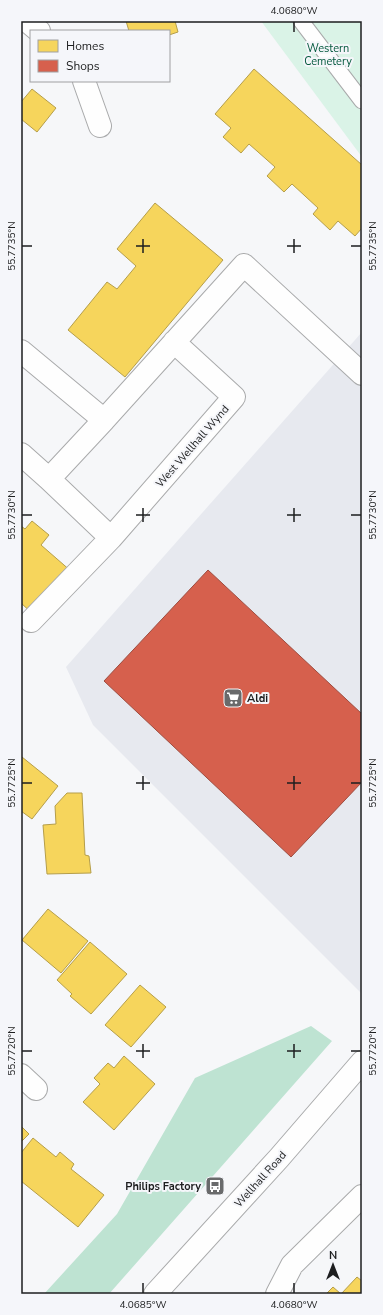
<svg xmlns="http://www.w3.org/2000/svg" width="383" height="1315" viewBox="0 0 383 1315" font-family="'Nunito Sans',sans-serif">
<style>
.built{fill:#e7e9ef}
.green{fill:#daf3e7}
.forest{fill:#bee3d2}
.homes{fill:#f6d55c;stroke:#b59e4a}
.shops{fill:#d6604d;stroke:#9e4c3f}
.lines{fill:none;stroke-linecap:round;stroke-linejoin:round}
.service-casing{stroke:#a9aaab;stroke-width:17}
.minor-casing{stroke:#a9aaab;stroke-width:24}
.tertiary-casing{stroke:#a9aaab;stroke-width:24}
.service{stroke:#fefefe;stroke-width:15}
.minor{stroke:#fefefe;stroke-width:22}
.tertiary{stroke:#fefefe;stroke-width:22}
.ticks{fill:none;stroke:#1d1e1f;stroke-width:1.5}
.labels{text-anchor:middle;stroke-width:4;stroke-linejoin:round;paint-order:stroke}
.park-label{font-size:11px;fill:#055a3e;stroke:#f5f6fa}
.street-label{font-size:11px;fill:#1d1e1f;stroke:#f5f6fa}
.poi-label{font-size:11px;font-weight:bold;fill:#1d1e1f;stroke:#f5f6fa;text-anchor:start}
.neatline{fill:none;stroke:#1d1e1f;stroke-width:1.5}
.ticks-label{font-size:10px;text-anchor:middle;fill:#1d1e1f}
</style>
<rect width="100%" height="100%" fill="#f6f7f9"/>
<path class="built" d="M362,332V994L93,725L66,667Z"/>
<path class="green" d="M261,21H362V157Z"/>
<path class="forest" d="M311,1026L332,1041L109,1294H44L117,1214L195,1078Z"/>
<path class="homes" d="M126,21H175L178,32L169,35V31H129Z
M254,69L362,165V228L355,236L338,221L330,230L313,214L318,208L292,184L284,192L267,176L275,167L249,144L241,153L223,137L231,128L215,114Z
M32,89L56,108L37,132L21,119V102Z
M155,203L223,260L125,377L68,330L107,282L117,289L136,266L117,249Z
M32,521L49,535L41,545L72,572L34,615L21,603V526L25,529Z
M22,757L58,786L32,819L21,811V759Z
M67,793H82L85,855L89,856L91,873L47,874L43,825L56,824L55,806Z
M48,909L88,941L61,973L22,940Z
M90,942L127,974L91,1014L70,996L72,994L57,980Z
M140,985L166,1007L131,1047L105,1025Z
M124,1056L155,1084L114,1130L83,1102L100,1084L94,1078L108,1063L114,1068Z
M21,1126L29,1134L21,1142Z
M33,1138L56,1157L60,1152L74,1164L71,1169L104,1195L78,1227L21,1181V1153Z
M357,1277L362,1281V1294H341Z
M333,1287L341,1294H326Z"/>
<path class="shops" d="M208,570L362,714V782L291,857L104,681Z"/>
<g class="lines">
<defs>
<path id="service" d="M301,21L362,101"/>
<path id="minor" d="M27,21L39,31
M84,81L100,126
M21,351L104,420L244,265L362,374
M104,420L49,479L111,538L234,397L174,342
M21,454L49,479
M31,621L111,538
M21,1075L36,1089
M277,1294L292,1265L362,1196"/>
<path id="tertiary" d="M155,1294L279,1158L362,1062"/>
</defs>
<use href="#service" class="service-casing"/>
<use href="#minor" class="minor-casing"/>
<use href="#tertiary" class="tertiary-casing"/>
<use href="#service" class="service"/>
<use href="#minor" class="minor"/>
<use href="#tertiary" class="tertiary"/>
</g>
<path class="ticks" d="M294,22V32M143,239V253M294,239V253M22,246H32M136,246H150M287,246H301M351,246H361M143,508V522M294,508V522M22,515H32M136,515H150M287,515H301M351,515H361M143,776V790M294,776V790M22,783H32M136,783H150M287,783H301M351,783H361M143,1044V1058M294,1044V1058M22,1051H32M136,1051H150M287,1051H301M351,1051H361M143,1283V1293M294,1283V1293"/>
<defs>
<symbol id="supermarket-square" viewBox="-11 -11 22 22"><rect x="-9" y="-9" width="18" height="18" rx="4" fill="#696a6b" stroke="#f5f6fa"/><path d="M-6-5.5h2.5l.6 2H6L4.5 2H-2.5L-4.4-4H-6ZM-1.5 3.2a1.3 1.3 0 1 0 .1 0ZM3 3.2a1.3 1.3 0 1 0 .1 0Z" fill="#fff"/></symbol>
<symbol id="bus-square" viewBox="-11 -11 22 22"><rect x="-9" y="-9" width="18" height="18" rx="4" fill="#696a6b" stroke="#f5f6fa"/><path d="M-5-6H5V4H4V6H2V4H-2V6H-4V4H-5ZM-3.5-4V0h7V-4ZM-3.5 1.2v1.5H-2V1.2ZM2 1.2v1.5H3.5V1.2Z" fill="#fff"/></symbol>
</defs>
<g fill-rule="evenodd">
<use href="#supermarket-square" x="222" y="687" width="22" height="22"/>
<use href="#bus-square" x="204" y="1175" width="22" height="22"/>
</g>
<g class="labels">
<g class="park-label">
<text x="328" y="52">Western<tspan x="328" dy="13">Cemetery</tspan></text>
</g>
<g class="street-label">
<text transform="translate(192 446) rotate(-49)" y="4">West Wellhall Wynd</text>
<text transform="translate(260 1179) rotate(-48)" y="4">Wellhall Road</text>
</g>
<g class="poi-label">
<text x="247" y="702">Aldi</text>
<text x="201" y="1190" text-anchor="end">Philips Factory</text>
</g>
</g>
<rect width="383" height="1315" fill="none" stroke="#f5f6fa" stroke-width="44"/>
<rect x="30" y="30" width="140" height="52" fill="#f5f6fa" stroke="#9fa0a2"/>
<rect x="38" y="40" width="20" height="12" fill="#f6d55c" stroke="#9fa0a2"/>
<text x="66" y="50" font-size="12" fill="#1d1e1f">Homes</text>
<rect x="38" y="60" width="20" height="12" fill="#d6604d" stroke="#9fa0a2"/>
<text x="66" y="70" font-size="12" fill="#1d1e1f">Shops</text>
<g transform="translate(333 1265)" stroke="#f5f6fa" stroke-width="3" paint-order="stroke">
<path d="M0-3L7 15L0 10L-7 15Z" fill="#1d1e1f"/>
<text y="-6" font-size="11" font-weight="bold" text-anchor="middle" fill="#1d1e1f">N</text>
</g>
<rect x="22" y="22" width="339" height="1271" class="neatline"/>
<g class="ticks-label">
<text x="294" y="14">4.0680°W</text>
<text transform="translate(11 246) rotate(-90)" y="4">55.7735°N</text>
<text transform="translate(372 246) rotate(-90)" y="4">55.7735°N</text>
<text transform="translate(11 515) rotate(-90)" y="4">55.7730°N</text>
<text transform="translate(372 515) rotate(-90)" y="4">55.7730°N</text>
<text transform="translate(11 783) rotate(-90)" y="4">55.7725°N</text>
<text transform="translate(372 783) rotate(-90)" y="4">55.7725°N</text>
<text transform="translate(11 1051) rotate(-90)" y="4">55.7720°N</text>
<text transform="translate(372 1051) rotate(-90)" y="4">55.7720°N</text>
<text x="143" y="1308">4.0685°W</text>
<text x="294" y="1308">4.0680°W</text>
</g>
</svg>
